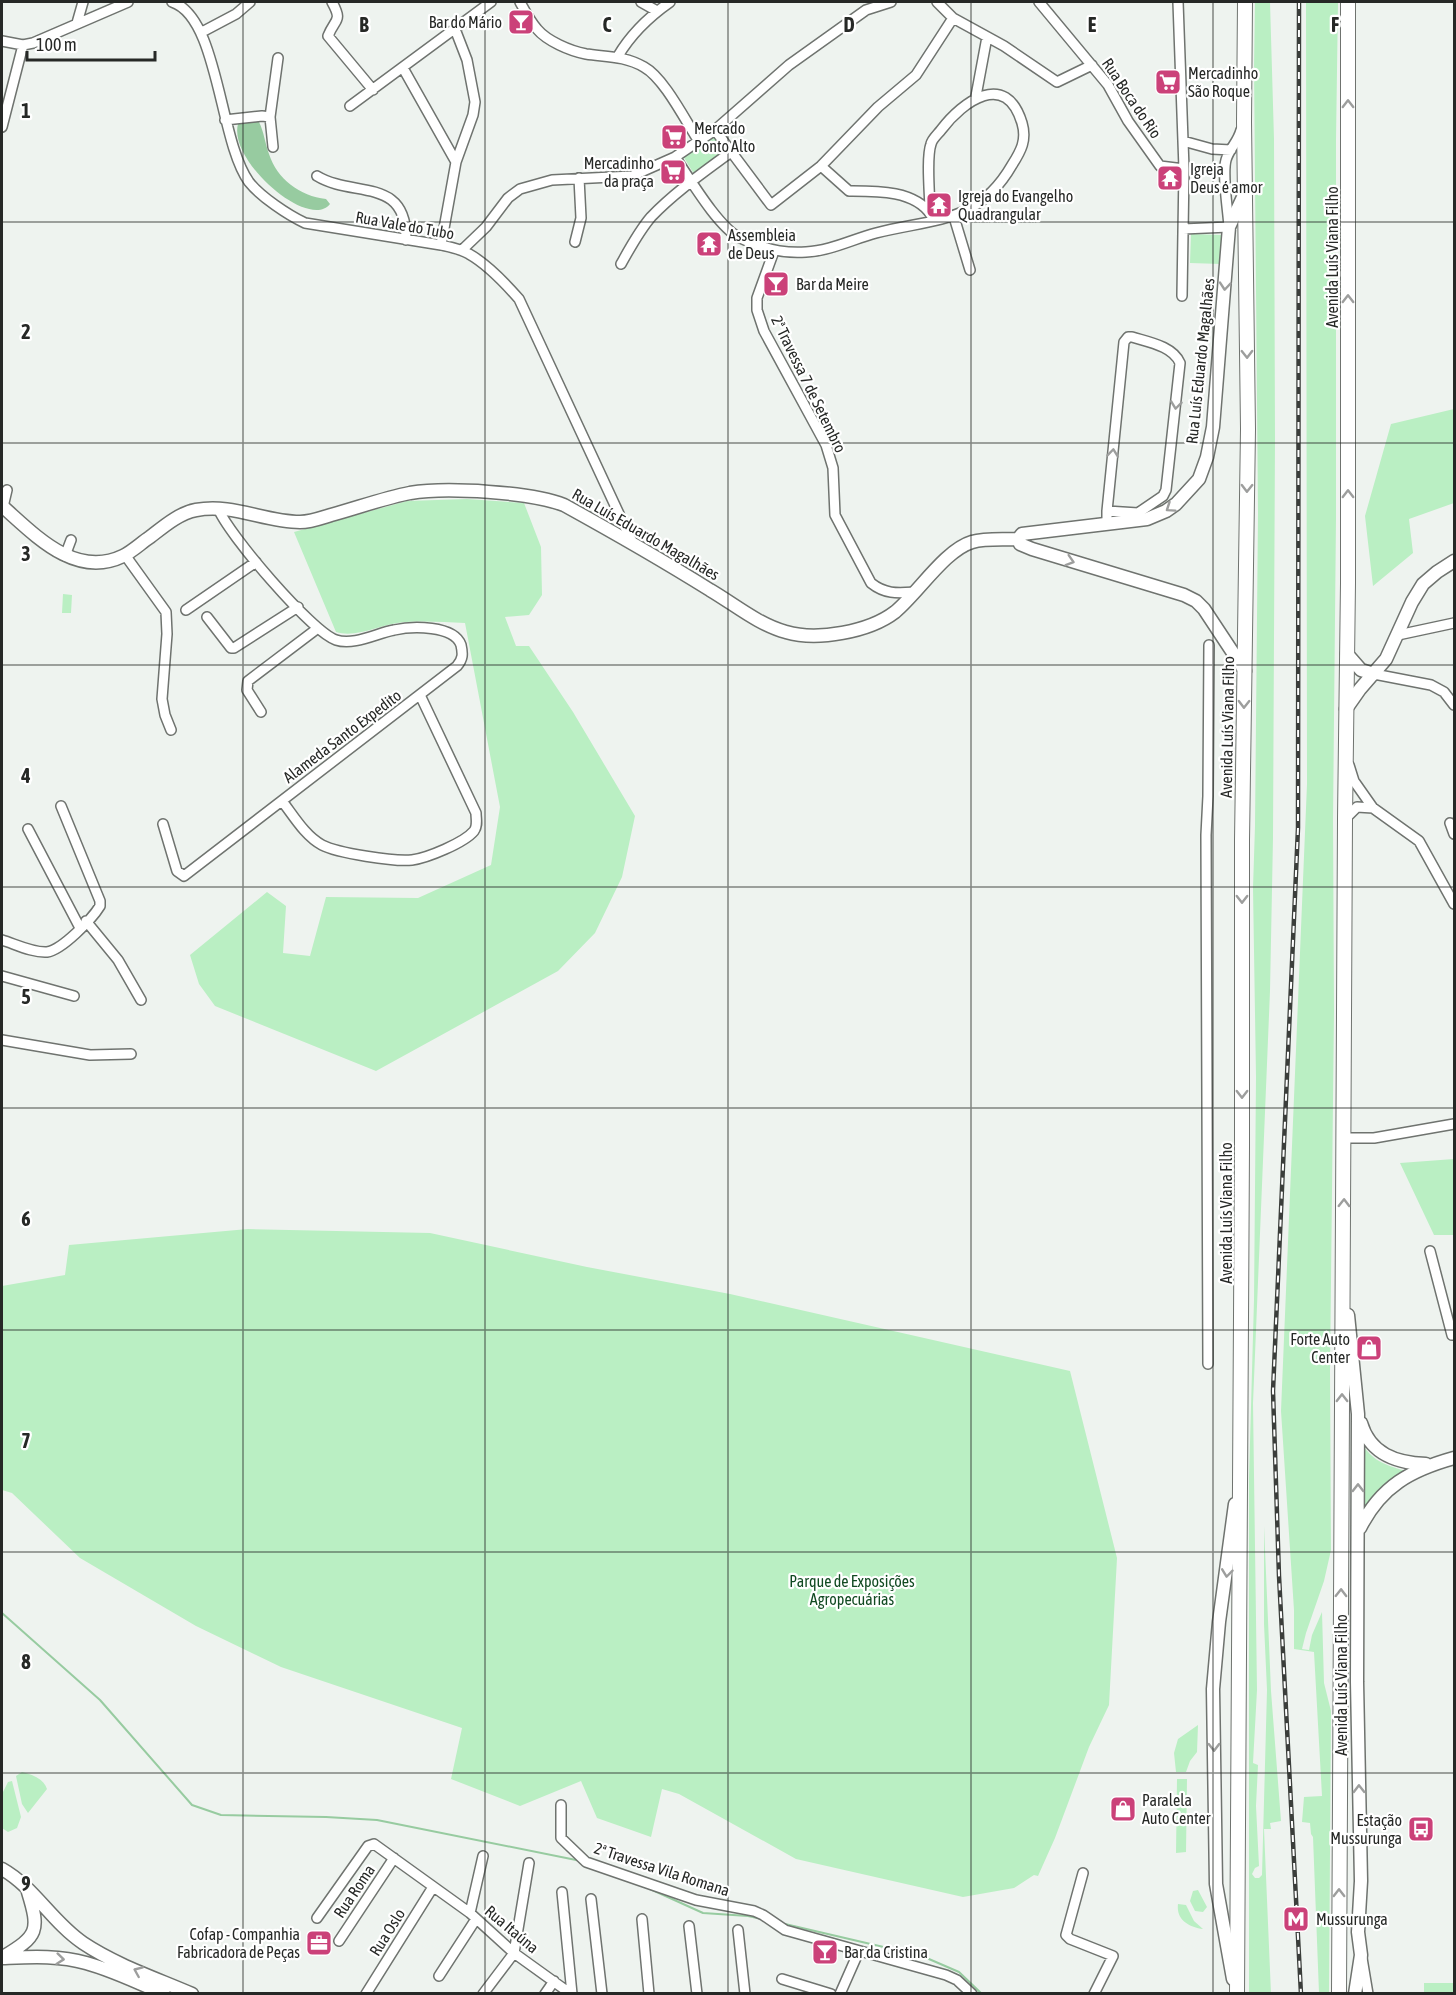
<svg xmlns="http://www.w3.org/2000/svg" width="1456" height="1995" viewBox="0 0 1456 1995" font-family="'Asap Condensed',sans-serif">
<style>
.green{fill:#baefc3}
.water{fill:#97cba0}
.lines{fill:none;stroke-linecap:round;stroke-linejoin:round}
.stream{stroke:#97cba0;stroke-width:2}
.minor-casing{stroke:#6f736f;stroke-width:12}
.major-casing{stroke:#6f736f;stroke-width:15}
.highway-casing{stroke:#6f736f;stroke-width:16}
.minor{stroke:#fff;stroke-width:9}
.major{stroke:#fff;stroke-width:12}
.highway{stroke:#fff;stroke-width:14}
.rail-casing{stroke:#3b3e3b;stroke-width:4.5}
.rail{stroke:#fff;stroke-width:2;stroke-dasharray:7;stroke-linecap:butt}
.oneway{stroke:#9d9e9d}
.grid{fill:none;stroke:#262826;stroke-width:1.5;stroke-opacity:0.55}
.labels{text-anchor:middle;stroke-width:4.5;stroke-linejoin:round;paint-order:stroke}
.poi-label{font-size:16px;fill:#262826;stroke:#fff;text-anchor:start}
.street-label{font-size:16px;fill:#262826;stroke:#fff}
.park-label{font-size:16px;fill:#114a22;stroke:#fff}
.grid-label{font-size:20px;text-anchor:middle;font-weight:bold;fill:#262826;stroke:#fff;stroke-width:4.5;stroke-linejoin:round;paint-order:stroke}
</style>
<rect width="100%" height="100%" fill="#eef3ef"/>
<path class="green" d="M1255,2H1270L1274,139L1275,439L1273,838L1270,991L1253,1403L1257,1690L1253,1763L1258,1765L1256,1806L1259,1866L1255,1868L1252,1874L1255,1878H1259L1262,1875L1267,1690L1264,1624V1526L1271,1691L1281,1821L1270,1823L1271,1829H1264L1271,1994L1249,1993V1478L1254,1300L1256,1077L1253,888L1255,826L1258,513L1254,67Z
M1306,2H1338L1336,140V518L1333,820L1334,1012L1330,1371L1331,1550L1324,1581L1306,1633L1302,1649L1309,1650L1312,1635L1322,1612L1324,1683L1331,1711L1329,1994L1319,1993L1313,1837L1311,1834L1310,1823L1302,1822L1304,1797L1322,1796L1314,1652L1294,1649V1610L1281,1411L1307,784Z
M714,134L726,152L694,174L683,156Z
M1191,234L1222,235L1221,264L1190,263Z
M1454,409V503L1409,519L1413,553L1373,586L1365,516L1391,424Z
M467,499L524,503L541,547L542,595L529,615L505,617L516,646H529L573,712L635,816L622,877L595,933L558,971L376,1071L215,1006L199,984L190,955L267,892L286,906L283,953L310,956L326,897L418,898L491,865L500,807L465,623C442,622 420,620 397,623C377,626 356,638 336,632L294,532L407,501Z
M63,594L72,595L71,613H62Z
M1454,1159V1235H1434L1400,1163Z
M248,1229L430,1233L587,1267L730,1294L1070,1371L1117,1558L1109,1705L1089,1747L1055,1838L1038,1876L1034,1875L1014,1888L963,1897L796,1859L679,1794L662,1789L651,1837L597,1818L581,1781L520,1806L451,1779L462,1728L281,1667L196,1626L80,1558L12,1493L2,1490V1286L65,1275L69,1245Z
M1363,1445C1373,1462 1389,1466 1406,1471L1362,1513Z
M1198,1725L1197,1752L1190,1761L1186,1772H1176L1174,1753L1178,1739Z
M22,1772C32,1774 44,1779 47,1789L28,1813L22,1804L16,1776Z
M1177,1779H1187L1186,1852L1176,1853Z
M12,1781L21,1817L17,1828L8,1832L2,1828V1794L8,1782Z
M1198,1890L1207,1907L1203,1912L1195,1911L1190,1901L1193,1891Z
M1178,1904L1186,1905L1194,1921L1203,1929C1189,1927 1176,1920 1178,1904Z
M1424,1983H1454V1993H1424Z"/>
<path class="water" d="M245,120L259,122C264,132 265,143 269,154C277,179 300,196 326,199L330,204C309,231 228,161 238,124Z"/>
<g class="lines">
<path class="stream" d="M2,1613L100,1700L192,1805L221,1815L326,1817L377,1820L581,1861
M650,1889L703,1913L748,1916L762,1919
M785,1924L922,1956L959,1972L982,1994"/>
<defs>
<path id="minor" d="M172,2C219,17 219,141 249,182C261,197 288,215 305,223L441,245C450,247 461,249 469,254C487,264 505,283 519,299L633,544
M332,2C343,22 335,18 328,36L373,90
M520,2C525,11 530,21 537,29C547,41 570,51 586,54C607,57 625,56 644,67C664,78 685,120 698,140
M641,2L657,11
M937,2L953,18L1004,46L1057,82L1092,65
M1039,2L1108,85L1128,121L1160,166L1184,169
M1178,2L1184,169L1182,296
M77,23L83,2
M202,32L236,14L250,2
M2,41L23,45L33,43L128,2
M618,56C631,34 650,16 670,2
M403,68L456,162
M976,96L987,37
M350,106L491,2
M225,120L262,116L270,117
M2,127L23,45
M715,130L771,205L821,166L878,107L916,75L953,18
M1183,141L1212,149L1231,150
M273,147L270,117L278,58
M675,157C690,179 718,227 740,238C761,248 783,254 806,252C830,251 853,239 876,233C935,218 978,224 1012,165C1021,151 1027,140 1022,123C1006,70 963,101 941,130C938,134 932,139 931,144C926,158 930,196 930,212
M821,166L849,191C875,191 915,190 931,215
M317,176C353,198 407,176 406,240
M954,217L970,270
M1183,229L1229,227C1228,210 1222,175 1226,160C1229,149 1238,142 1241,130
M575,242L581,218L579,178
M441,245L456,162L473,115L475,102L467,60L455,29
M462,250L486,227L508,198L520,189L552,180L632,176L675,157L715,130L789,65L866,10L891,2
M774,251L757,298V310L764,331L826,445L833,468L835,515L871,583C886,595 899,593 916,592
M621,264C630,248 639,231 651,217C675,192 704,172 731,152
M3,507L7,490
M1107,523V511L1124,342L1128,337H1132C1148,342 1173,346 1180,363L1166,490L1163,496L1138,513L1107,511
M125,555L166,612L167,634L162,699L165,715L171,730
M65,556L71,540
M186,610L256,562
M207,617L231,648H234L298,607
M1398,635L1454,623
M1374,674L1431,685L1444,692L1454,705
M261,712L247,690L248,681L318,628
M1349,765L1354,781L1373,808L1419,841L1454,904
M282,801C293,815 305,836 322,845C337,853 395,862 412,860C427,858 464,843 474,831C478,826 476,819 476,813L420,695
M1345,819L1357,807L1373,808
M1450,823L1454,834
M163,824L177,871L184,876L457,666C463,659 463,654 461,645C454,625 412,626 394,630C377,633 354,646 336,640C312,632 227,533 218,508
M28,829L80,928
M86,921L118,960L141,1000
M2,940C15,944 33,953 47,952C62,950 92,919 100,906V901L61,806
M2,976L74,996
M2,1040L90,1055L131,1054
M1345,1138H1374L1454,1124
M1430,1251L1452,1335H1454
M1208,1364L1206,835L1208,796L1209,645
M561,1805V1838L586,1862L696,1900L754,1911L763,1915L785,1930L946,1975L957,1980L972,1994
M1083,1873L1066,1935L1070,1939L1113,1956L1094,1994
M562,1892L572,1994
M591,1899L602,1994
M470,1913L483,1856
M317,1918L368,1846L374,1844L470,1913L514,1953L571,1994
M642,1919L649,1994
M689,1926L697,1994
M738,1930L745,1994
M339,1941L394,1858
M1362,1958L1368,1994
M439,1976L476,1919
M782,1979L831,1994
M366,1994L433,1887
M483,1994L514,1953L529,1863
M545,1994L554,1981
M840,1994L859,1951"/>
<path id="major" d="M2,506C35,535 75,579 123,556C133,551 141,543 150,537C163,527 179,513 196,510C232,503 265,522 300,522C311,522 321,518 331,515C357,508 384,498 410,493C446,487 531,492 564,505C613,532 662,560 710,590C734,604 759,625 786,632C817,641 869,632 895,612C918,593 945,550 972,542C986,538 1003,540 1018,539L1022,534L1147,519L1166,511L1176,504L1199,479L1207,457L1213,427L1229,227L1245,193
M1018,539L1020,544L1032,549L1184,595L1196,601L1204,609L1245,671
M1347,654L1361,670L1374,674
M1346,709L1360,689L1386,659L1412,602L1423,584L1437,572L1454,561
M1348,1315L1358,1414L1357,1682L1361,1881L1358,1932L1361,1955L1355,1994
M1361,1423C1370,1454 1396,1463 1426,1464
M1360,1528C1381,1486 1411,1470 1454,1458
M2,1869C34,1887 52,1922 83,1943C116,1965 155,1978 192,1994
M3,1957C38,1936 40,1931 28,1892
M2,1958C29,1957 58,1955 86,1963C112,1970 139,1983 164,1994
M1233,1979L1216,1884L1213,1689L1219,1622L1235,1504"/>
<path id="highway" d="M1237,1994L1242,1147V840L1248,429L1244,122L1245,2
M1339,1994L1345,819L1348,583V2"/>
</defs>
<use href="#minor" class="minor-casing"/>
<use href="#major" class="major-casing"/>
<use href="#highway" class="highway-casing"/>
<use href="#minor" class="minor"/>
<use href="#major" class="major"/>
<use href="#highway" class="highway"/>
<defs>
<path id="rail" d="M1299,2L1298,828L1273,1391L1279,1576L1301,1994"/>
</defs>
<use href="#rail" class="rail-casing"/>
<use href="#rail" class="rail"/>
</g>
<defs><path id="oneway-chevron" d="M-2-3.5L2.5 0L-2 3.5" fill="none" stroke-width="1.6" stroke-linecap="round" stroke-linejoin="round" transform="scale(1.5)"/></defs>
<g class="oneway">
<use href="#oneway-chevron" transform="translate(1348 104) rotate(-90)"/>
<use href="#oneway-chevron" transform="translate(1225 286) rotate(95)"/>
<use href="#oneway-chevron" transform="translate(1348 299) rotate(-90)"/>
<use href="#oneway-chevron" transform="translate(1247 354) rotate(89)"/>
<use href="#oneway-chevron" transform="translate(1176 405) rotate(97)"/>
<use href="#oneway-chevron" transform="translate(1113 453) rotate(-84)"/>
<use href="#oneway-chevron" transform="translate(1247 488) rotate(91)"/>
<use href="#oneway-chevron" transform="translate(1348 494) rotate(-90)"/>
<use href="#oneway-chevron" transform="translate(1170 508) rotate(146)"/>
<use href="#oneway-chevron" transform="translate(1070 561) rotate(17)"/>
<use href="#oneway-chevron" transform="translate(1244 704) rotate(91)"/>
<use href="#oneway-chevron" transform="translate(1242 899) rotate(90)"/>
<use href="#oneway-chevron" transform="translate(1242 1094) rotate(90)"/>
<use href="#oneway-chevron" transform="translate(1344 1203) rotate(-89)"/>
<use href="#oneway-chevron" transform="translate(1342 1398) rotate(-90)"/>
<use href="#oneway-chevron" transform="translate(1358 1488) rotate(-90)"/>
<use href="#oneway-chevron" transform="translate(1227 1573) rotate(97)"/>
<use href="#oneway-chevron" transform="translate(1341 1593) rotate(-89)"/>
<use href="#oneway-chevron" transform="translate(1214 1747) rotate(89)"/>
<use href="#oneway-chevron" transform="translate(1359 1789) rotate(-91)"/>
<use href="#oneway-chevron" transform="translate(1339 1893) rotate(-90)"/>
<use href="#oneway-chevron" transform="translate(60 1959) rotate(6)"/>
<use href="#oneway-chevron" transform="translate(138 1971) rotate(-157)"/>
</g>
<path class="grid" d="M243,2V1994M485,2V1994M728,2V1994M971,2V1994M1213,2V1994M2,222H1454M2,443H1454M2,665H1454M2,887H1454M2,1108H1454M2,1330H1454M2,1552H1454M2,1773H1454"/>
<defs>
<symbol id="bar-square" viewBox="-11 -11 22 22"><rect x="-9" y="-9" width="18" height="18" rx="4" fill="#cb4179" stroke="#fff"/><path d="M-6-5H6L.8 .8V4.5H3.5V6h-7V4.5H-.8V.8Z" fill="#fff"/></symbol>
<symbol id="supermarket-square" viewBox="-11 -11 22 22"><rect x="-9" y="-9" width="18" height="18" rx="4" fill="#cb4179" stroke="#fff"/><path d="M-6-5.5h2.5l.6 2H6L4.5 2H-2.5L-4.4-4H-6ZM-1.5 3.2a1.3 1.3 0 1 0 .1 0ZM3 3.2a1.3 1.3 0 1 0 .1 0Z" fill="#fff"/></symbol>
<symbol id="temple-square" viewBox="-11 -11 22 22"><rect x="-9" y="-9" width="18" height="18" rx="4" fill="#cb4179" stroke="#fff"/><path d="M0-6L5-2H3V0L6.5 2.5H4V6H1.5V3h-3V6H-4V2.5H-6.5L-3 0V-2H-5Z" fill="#fff"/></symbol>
<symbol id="shop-square" viewBox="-11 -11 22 22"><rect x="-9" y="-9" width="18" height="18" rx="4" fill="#cb4179" stroke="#fff"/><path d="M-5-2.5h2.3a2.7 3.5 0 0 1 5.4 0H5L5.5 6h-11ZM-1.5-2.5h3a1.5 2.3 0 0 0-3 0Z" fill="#fff"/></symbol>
<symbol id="bus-square" viewBox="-11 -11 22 22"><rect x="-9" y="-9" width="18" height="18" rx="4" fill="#cb4179" stroke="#fff"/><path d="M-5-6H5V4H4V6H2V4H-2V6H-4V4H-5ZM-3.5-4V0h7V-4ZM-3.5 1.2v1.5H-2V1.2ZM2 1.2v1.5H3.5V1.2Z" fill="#fff"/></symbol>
<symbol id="metro-square" viewBox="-11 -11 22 22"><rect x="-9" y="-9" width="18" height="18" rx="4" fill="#cb4179" stroke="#fff"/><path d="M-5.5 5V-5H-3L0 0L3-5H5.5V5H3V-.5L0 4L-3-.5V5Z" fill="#fff"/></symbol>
<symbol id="office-square" viewBox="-11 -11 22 22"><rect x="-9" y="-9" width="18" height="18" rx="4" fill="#cb4179" stroke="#fff"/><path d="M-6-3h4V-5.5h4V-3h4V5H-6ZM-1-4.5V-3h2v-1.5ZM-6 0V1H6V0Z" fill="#fff"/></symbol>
</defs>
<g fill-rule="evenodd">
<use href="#bar-square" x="506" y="7" width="30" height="30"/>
<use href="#supermarket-square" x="1153" y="67" width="30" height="30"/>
<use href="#supermarket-square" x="659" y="122" width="30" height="30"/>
<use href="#supermarket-square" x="658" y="157" width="30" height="30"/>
<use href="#temple-square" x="1155" y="163" width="30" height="30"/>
<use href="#temple-square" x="924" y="190" width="30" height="30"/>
<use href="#temple-square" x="694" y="229" width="30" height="30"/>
<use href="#bar-square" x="761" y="269" width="30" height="30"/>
<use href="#shop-square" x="1354" y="1333" width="30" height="30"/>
<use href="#shop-square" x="1108" y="1794" width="30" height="30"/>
<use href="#bus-square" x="1406" y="1814" width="30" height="30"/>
<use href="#metro-square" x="1281" y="1904" width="30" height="30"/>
<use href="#office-square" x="304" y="1928" width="30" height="30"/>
<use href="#bar-square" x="810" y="1937" width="30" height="30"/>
</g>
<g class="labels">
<g class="poi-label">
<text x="502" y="28" text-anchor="end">Bar do Mário</text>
<text x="1188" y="79">Mercadinho<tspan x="1188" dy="18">São Roque</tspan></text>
<text x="694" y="134">Mercado<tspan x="694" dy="18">Ponto Alto</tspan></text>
<text x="654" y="169" text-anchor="end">Mercadinho<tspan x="654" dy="18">da praça</tspan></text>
<text x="1190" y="175">Igreja<tspan x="1190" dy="18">Deus é amor</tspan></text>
<text x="958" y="202">Igreja do Evangelho<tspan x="958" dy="18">Quadrangular</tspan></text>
<text x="728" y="241">Assembleia<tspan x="728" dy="18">de Deus</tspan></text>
<text x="796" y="290">Bar da Meire</text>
<text x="1350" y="1345" text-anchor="end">Forte Auto<tspan x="1350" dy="18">Center</tspan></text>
<text x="1142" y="1806">Paralela<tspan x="1142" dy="18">Auto Center</tspan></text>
<text x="1402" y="1826" text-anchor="end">Estação<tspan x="1402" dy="18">Mussurunga</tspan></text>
<text x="1316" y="1925">Mussurunga</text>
<text x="300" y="1940" text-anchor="end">Cofap - Companhia<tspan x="300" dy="18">Fabricadora de Peças</tspan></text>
<text x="844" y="1958">Bar da Cristina</text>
</g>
<g class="street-label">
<text transform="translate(1132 98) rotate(56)" y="6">Rua Boca do Rio</text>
<text transform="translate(405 225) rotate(10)" y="6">Rua Vale do Tubo</text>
<text transform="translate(1332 257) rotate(-90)" y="6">Avenida Luís Viana Filho</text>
<text transform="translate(1200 361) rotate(-84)" y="6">Rua Luís Eduardo Magalhães</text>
<text transform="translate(809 384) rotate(64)" y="6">2ª Travessa 7 de Setembro</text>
<text transform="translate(646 534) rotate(30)" y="6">Rua Luís Eduardo Magalhães</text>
<text transform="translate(1227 727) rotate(-89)" y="6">Avenida Luís Viana Filho</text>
<text transform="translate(342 736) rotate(-37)" y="6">Alameda Santo Expedito</text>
<text transform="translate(1226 1213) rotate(-90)" y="6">Avenida Luís Viana Filho</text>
<text transform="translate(1341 1685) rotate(-90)" y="6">Avenida Luís Viana Filho</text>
<text transform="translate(662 1869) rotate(18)" y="6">2ª Travessa Vila Romana</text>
<text transform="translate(354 1891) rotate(-56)" y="6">Rua Roma</text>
<text transform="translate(512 1929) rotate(40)" y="6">Rua Itaúna</text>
<text transform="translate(387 1932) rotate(-58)" y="6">Rua Oslo</text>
</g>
<g class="park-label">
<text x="852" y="1587">Parque de Exposições<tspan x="852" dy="18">Agropecuárias</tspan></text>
</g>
</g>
<g class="grid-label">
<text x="364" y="32">B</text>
<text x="607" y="32">C</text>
<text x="849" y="32">D</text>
<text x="1092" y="32">E</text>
<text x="1335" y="32">F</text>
<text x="26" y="118">1</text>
<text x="26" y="339">2</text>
<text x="26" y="561">3</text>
<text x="26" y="783">4</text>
<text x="26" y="1004">5</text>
<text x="26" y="1226">6</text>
<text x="26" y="1448">7</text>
<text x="26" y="1669">8</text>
<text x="26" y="1891">9</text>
</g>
<rect width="1456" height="1995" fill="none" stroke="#262826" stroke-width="6"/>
<path d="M27 51v9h128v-9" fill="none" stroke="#262826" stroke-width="3"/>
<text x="36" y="51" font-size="18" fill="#262826" stroke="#ffffff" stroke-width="4.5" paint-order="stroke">100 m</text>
</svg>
